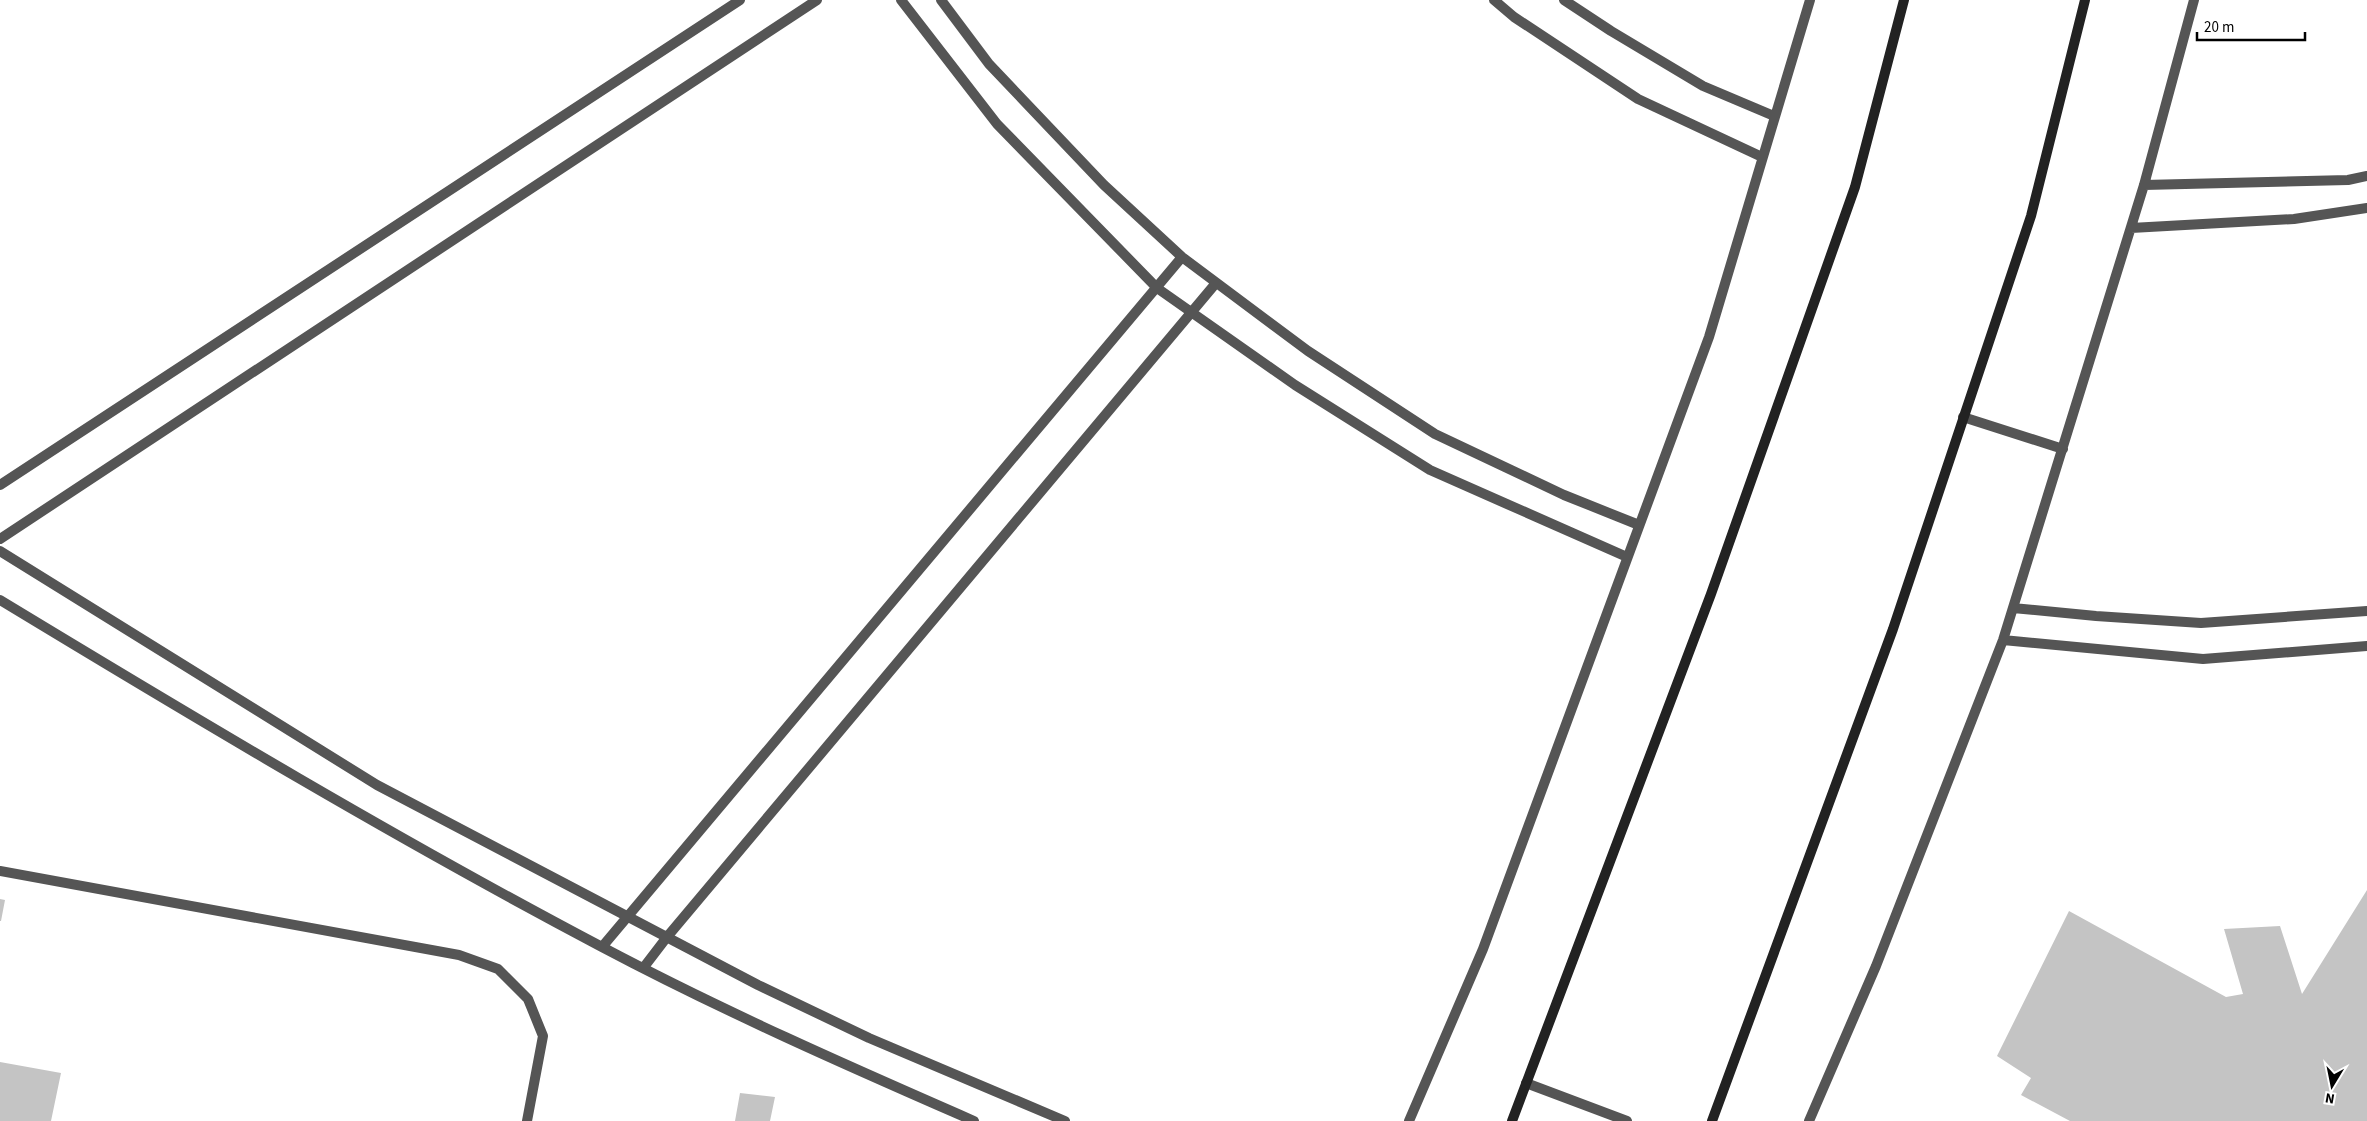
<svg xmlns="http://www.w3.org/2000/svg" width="2367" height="1121" viewBox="0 0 2367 1121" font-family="'Source Sans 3',sans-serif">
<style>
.building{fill:#c4c4c4}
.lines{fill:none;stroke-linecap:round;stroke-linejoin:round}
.street{stroke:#555;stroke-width:10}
.secondary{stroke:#222;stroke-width:10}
</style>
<rect width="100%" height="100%" fill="#fff"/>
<path class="building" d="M2367,890V1121H2070L2021,1095L2031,1078L1997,1056L2069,911L2226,997L2243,994L2224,929L2280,926L2302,994Z
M0,899L5,900L1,921H0Z
M0,1062L61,1073L51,1121H0Z
M740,1093L775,1097L770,1121H735Z"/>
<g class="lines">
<path class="street" d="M901,0L997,124L1157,288L1295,385L1430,470L1627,557
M941,0L989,64L1104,185L1182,257L1308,351L1435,434L1564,495L1639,525
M1494,0L1514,17L1638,99L1762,157
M1564,0L1611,31L1703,86L1774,116
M2144,185L2348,180L2367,176
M2131,228L2294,219L2367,208
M1963,417L2063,449
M0,485L740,0
M0,539L817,0
M0,551L377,785L758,985L869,1038L1065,1121
M0,600C198,720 397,839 602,947C723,1011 848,1066 974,1121
M2013,608L2096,616L2201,623L2367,611
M2003,640L2203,659L2367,646
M0,871L459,955L498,969L528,999L543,1036L527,1121
M602,947L1182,257
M644,967L667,937L1216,283
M1526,1083L1627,1121
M1409,1121L1483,949L1709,337L1810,0
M1809,1121L1876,966L2003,640L2144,185L2194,0"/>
<path class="secondary" d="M1512,1121L1711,594L1855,187L1904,0
M1712,1121L1893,629L2031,216L2085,0"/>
</g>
<g transform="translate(2332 1086) rotate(190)" stroke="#ffffff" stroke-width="4" paint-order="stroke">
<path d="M0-4L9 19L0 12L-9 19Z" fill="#000000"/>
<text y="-8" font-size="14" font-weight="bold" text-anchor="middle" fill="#000000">N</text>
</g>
<path d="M2197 32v8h108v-8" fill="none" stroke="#000000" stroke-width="2.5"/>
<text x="2204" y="32" font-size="15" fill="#000000" stroke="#ffffff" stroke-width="4" paint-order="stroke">20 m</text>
</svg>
